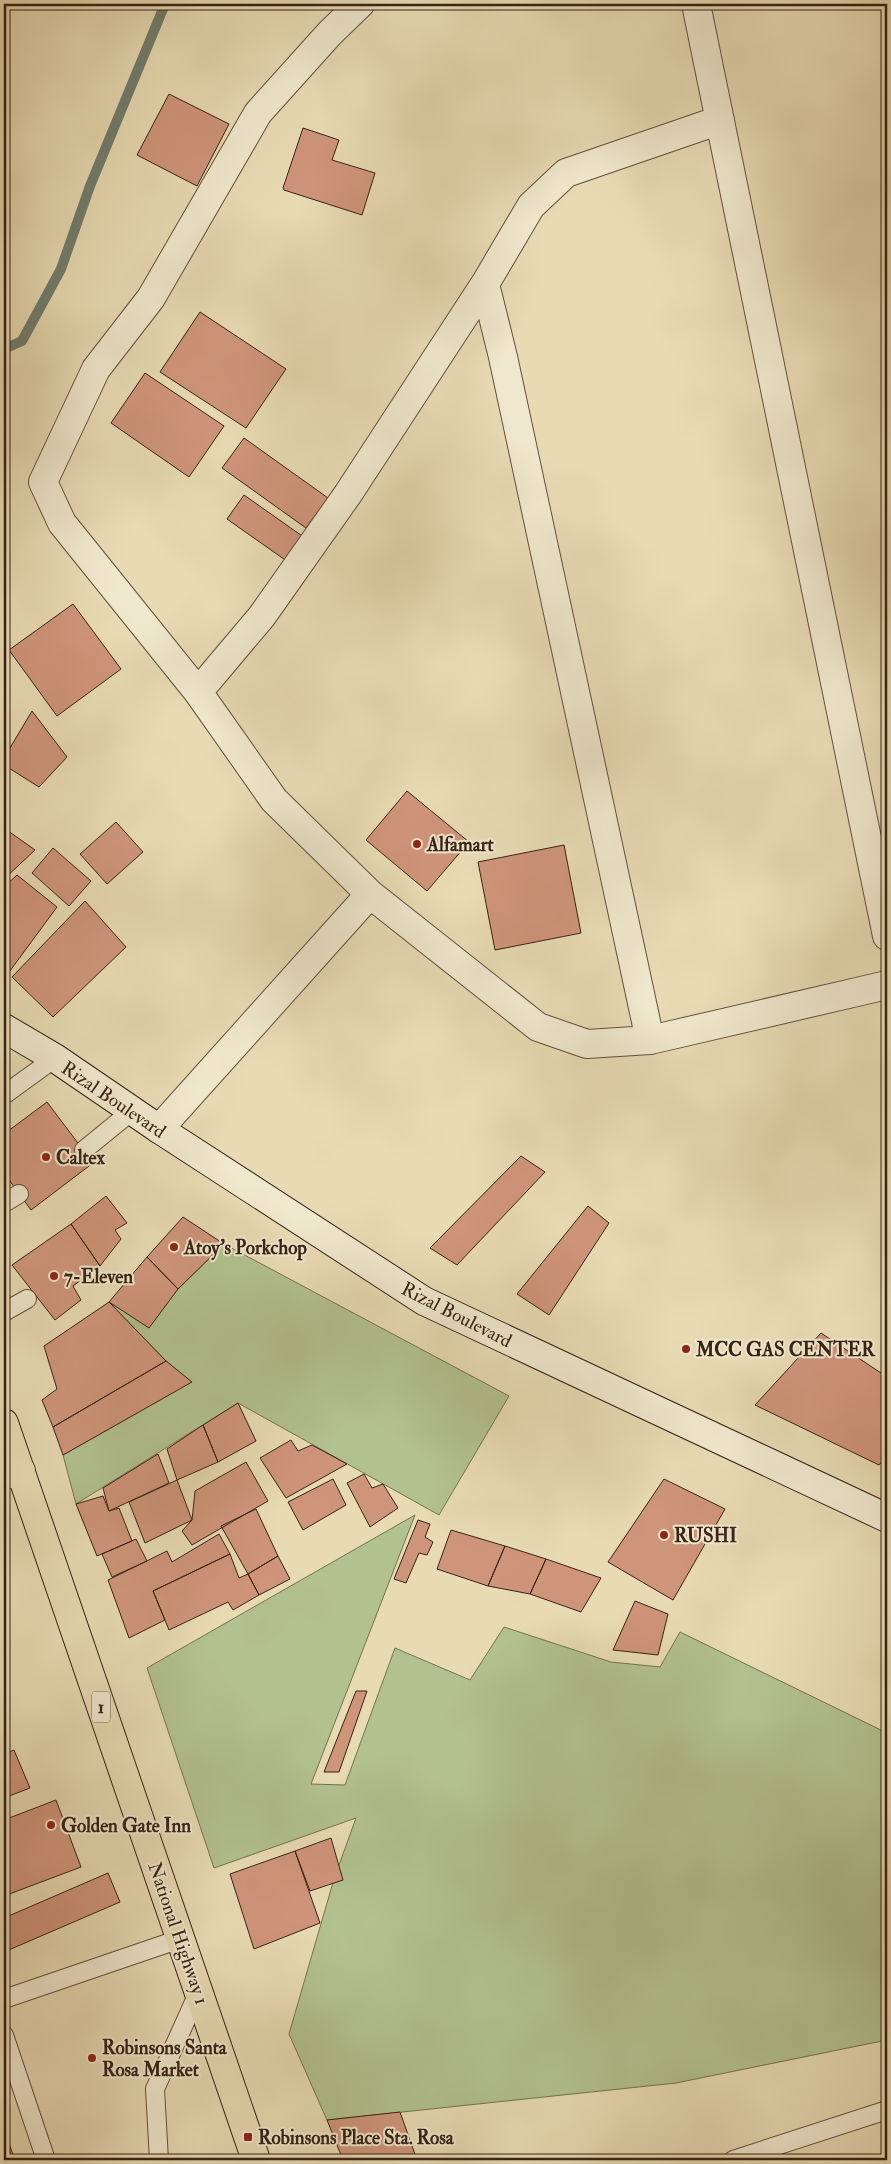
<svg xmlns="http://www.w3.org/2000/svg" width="891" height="2164" viewBox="0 0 891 2164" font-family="'IM FELL Double Pica',serif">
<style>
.green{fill:#b2c190;stroke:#747252}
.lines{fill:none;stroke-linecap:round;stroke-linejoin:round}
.stream{stroke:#717e70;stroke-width:10}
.building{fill:#cf957b;stroke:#372215}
.service-casing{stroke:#63503d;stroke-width:20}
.minor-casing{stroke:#63503d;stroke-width:30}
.secondary-casing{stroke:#372215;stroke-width:30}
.trunk-casing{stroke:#372215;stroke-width:30}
.service{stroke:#f0e8ce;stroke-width:18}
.minor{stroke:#f0e8ce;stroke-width:28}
.secondary{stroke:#f0e8ce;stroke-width:28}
.trunk{stroke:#e8dbb4;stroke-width:28}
.poi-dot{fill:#8f2418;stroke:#f0e8ce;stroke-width:2}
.labels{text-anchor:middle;stroke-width:4;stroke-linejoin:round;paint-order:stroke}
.shield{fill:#f0e8ce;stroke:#6e5d4c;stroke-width:1}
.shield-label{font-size:18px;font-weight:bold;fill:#372215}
.poi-label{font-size:19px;font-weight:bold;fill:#372215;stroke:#f0e8ce;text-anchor:start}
.street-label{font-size:19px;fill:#372215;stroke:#f0e8ce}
</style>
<rect width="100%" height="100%" fill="#e8dbb4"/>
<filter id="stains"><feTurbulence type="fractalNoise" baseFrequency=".004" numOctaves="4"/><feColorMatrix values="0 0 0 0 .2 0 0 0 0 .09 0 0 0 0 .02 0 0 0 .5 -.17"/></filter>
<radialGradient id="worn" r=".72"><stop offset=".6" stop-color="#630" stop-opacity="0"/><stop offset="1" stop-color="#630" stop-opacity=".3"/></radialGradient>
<path class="green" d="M224,1244L509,1396L439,1515L238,1403L76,1504L63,1455L191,1382L166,1361L109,1302L149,1327L178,1289Z
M415,1515L311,1784L345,1785L395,1648L470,1680L504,1627L611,1662L660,1667L680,1632L887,1733V2040L676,2083L327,2120L289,2034L334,1879L356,1818L214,1868L147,1668Z"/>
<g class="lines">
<path class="stream" d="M4,349L22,341L61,269L90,186L165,4"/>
</g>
<path class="building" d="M169,94L229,124L197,186L137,155Z
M303,128L339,140L332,160L375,173L362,215L284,190L283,188Z
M200,312L286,369L246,428L160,372Z
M145,373L224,426L189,477L111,423Z
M244,438L328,498L306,528L222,468Z
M244,495L305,538L288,562L227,519Z
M73,604L121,669L57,716L9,650Z
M32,711L67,757L39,787L4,765V758Z
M407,791L469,842L427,891L366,840Z
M116,822L143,852L107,884L80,854Z
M4,828L35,850L4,879Z
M564,845L581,933L495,950L478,862Z
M53,848L91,881L69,906L32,873Z
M17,875L57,907L4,979V887Z
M85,901L126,947L53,1017L12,977Z
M47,1102L93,1163L31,1210L4,1173V1134Z
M521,1156L545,1172L457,1265L430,1248Z
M106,1196L127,1223L115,1230L121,1239L100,1266L71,1224Z
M588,1206L609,1223L549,1315L517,1294Z
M183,1217L224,1244L178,1289L147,1257Z
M71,1224L100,1266L73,1286L81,1300L55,1320L12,1265Z
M147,1257L178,1289L149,1328L109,1302Z
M109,1302L166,1361L53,1427L42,1400L57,1389L44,1346Z
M821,1333L887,1377V1455L879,1465L755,1405Z
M166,1361L192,1382L63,1455L53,1427Z
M238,1403L256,1441L218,1462L203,1425Z
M203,1425L218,1462L177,1480L167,1449Z
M291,1440L298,1451L312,1445L347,1464L286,1498L260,1458Z
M158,1454L169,1483L109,1511L103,1488Z
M246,1462L268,1501L192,1545L182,1531L192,1520L195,1491Z
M364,1474L372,1488L383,1484L398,1508L370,1527L347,1483Z
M333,1479L346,1505L303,1530L288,1502Z
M664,1479L725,1509L673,1600L608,1562Z
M177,1480L192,1520L145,1543L129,1502Z
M103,1496L109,1511L119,1508L132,1541L97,1556L76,1504Z
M256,1509L278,1556L248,1574L221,1526Z
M418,1520L430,1524L425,1537L433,1542L427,1555L419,1553L406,1583L394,1579Z
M451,1530L505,1546L488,1586L437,1569Z
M219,1534L230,1554L153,1591L165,1620L129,1638L108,1580L167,1551L172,1562Z
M136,1539L147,1561L112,1577L102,1554Z
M505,1546L546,1559L530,1594L488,1586Z
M230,1554L239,1578L248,1574L259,1595L233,1610L228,1602L169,1630L153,1591Z
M278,1556L290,1579L259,1595L248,1574Z
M546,1559L601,1578L581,1612L530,1594Z
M635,1601L668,1614L658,1655L613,1650Z
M356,1691H367L339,1772H324Z
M14,1750L30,1788L4,1798V1754Z
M56,1800L81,1867L4,1896V1820Z
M331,1838L343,1880L310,1891L295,1851Z
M295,1851L320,1923L254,1949L230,1874Z
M108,1873L120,1902L4,1952V1918Z
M400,2112L417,2160H343L327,2120Z
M4,2130L15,2160H4Z"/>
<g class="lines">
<defs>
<path id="service" d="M4,1095L55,1058
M84,1150L132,1111
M4,1203L19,1194
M4,1312L27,1299
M4,1999L180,1939
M4,2035L46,2160
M159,2160L155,2089L199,1991
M733,2160L887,2110"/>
<path id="minor" d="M360,4L330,33L258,113L151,298L96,369L43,482L62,523L198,692L274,800L370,894L538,1027L587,1044L650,1040L887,985
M696,4L887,936
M485,284L503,357L650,1040
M198,692L262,616L348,494L485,284L531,206L566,173L720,120
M159,1129L370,894
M4,1475L21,1471"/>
<path id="secondary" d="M4,1028L55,1058L159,1129L424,1301L887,1518"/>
<path id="trunk" d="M4,1423L256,2160"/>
</defs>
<use href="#service" class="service-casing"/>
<use href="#minor" class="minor-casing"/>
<use href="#secondary" class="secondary-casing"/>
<use href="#trunk" class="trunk-casing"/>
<use href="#service" class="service"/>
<use href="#minor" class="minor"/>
<use href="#secondary" class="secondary"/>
<use href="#trunk" class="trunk"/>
</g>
<g class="poi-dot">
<circle cx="417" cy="844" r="5"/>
<circle cx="46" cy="1157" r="5"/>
<circle cx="174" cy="1247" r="5"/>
<circle cx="54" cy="1276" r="5"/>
<circle cx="686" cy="1349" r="5"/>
<circle cx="664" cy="1535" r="5"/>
<circle cx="51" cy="1825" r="5"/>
<circle cx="92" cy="2058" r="5"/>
<rect x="243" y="2132" width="10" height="10" rx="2.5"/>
</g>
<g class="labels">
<rect class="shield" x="92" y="1691.5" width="18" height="31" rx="4"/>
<g class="shield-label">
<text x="101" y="1713">1</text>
</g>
<g class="poi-label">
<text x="427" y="851">Alfamart</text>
<text x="56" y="1164">Caltex</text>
<text x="184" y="1254">Atoy's Porkchop</text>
<text x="64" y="1283">7-Eleven</text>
<text x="696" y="1356">MCC GAS CENTER</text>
<text x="674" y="1542">RUSHI</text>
<text x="61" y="1832">Golden Gate Inn</text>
<text x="102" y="2054">Robinsons Santa<tspan x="102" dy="22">Rosa Market</tspan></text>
<text x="258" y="2144">Robinsons Place Sta. Rosa</text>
</g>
<g class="street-label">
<text transform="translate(114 1099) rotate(34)" y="7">Rizal Boulevard</text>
<text transform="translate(457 1314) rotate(27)" y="7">Rizal Boulevard</text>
<text transform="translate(179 1933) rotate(71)" y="7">National Highway 1</text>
</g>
</g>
<rect width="891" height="2164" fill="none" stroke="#e8dbb4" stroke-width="20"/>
<rect x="5" y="5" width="881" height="2154" fill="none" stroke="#372215" stroke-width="2.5"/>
<rect x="10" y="10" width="871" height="2144" fill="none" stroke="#372215"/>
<rect width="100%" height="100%" filter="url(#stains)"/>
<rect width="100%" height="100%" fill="url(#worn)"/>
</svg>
